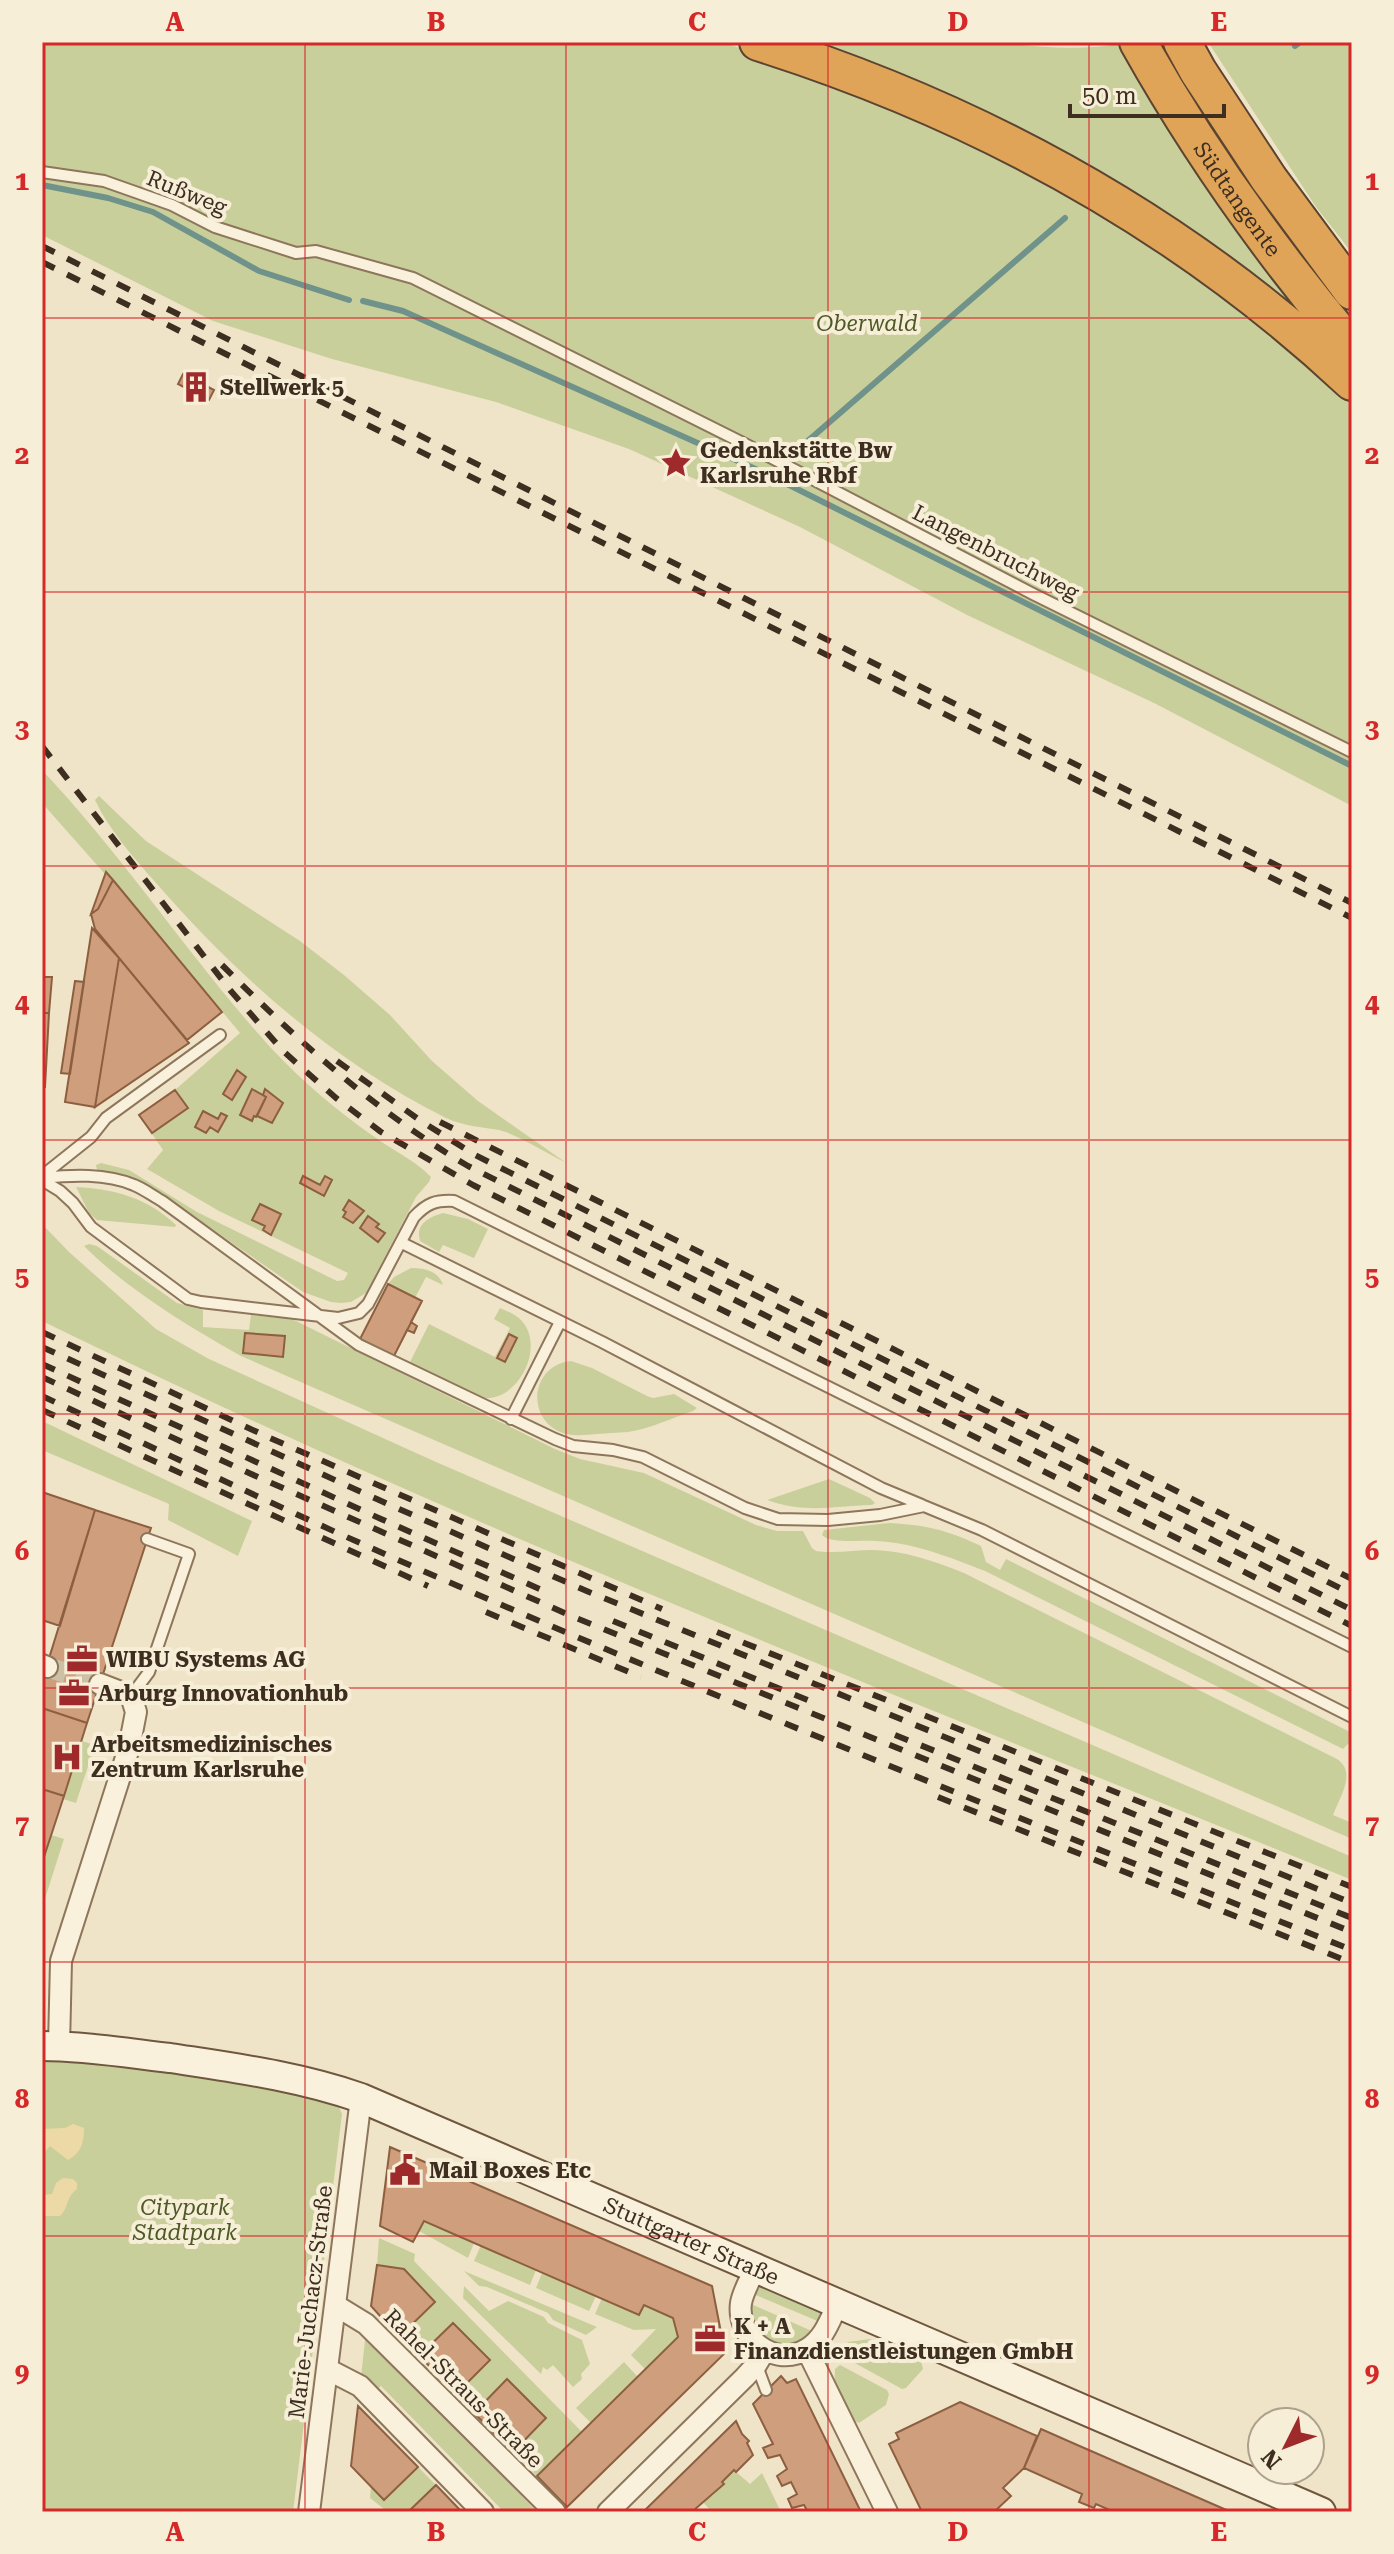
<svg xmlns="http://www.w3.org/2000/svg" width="1394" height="2554" viewBox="0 0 1394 2554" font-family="'Roboto Serif',serif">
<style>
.green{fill:#c9cf9b}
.sand{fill:#ecd9a5}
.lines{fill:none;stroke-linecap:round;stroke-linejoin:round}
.stream{stroke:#6f938a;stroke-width:6}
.building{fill:#cf9f7d;stroke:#8d5f41;stroke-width:2}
.street-tunnel{stroke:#ccc0a6;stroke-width:20;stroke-dasharray:20 10;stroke-linecap:butt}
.lane-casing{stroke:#8d765c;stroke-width:14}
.street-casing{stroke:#8d765c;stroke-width:24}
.secondary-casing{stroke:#6f573f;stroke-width:32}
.highway-casing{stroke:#5b4430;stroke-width:40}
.lane{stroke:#faf1dc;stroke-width:10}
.street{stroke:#faf1dc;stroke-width:20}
.secondary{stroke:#faf1dc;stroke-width:28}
.highway{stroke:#e0a458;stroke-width:36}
.rail{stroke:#3d2e20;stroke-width:6;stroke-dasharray:14 14;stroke-linecap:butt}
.grid{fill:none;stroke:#d62828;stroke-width:2;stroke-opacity:0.55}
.labels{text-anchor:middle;stroke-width:8;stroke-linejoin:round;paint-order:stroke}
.street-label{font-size:22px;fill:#3d2e20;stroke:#f7eed8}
.park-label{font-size:22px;font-style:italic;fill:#4d5a26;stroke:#f7eed8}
.poi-label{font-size:22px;font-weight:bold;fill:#3d2e20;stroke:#f7eed8;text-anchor:start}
.neatline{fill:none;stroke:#d62828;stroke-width:3}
.grid-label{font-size:26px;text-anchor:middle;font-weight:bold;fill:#d62828}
</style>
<rect width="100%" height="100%" fill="#f0e4c8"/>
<path class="green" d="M42,42H722L875,94L1139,229L1352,395V806L1156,704L967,615L800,527L629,449L496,402L332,359L213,321L42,235Z
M793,42H994C1034,47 1078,51 1118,44L1159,116L1237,233L1310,326Z
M1157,42H1165L1290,232L1352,309V323L1251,195Z
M1208,42H1352V253L1316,207Z
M42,770C124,857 190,958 270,1047C302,1081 338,1112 376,1138C394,1151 416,1161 431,1177L429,1182L416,1197L366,1293L351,1302L341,1303L331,1302L303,1292L151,1187L131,1177L97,1170L96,1165L101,1163L129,1170L197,1212L337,1281L344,1280L348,1273L219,1211L147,1169L163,1150L139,1115L175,1090L240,1033L114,881L112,882L42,803Z
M99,796L146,841L300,941L344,975L390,1015L432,1061L478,1101L565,1162C548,1154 516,1134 499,1130C481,1127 463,1126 446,1118C334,1062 238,977 156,883C134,858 109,830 95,800Z
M76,1187C115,1189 148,1198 176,1225L175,1227L97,1220L89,1213Z
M443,1213L468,1219L488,1229L474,1258L443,1245L439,1252L420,1241C415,1224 429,1217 443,1213Z
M42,1224L69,1252L156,1329L209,1359L436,1462L1352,1857V1880C912,1701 469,1530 42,1321Z
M89,1244L97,1246L177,1303L203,1310V1327L249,1330L251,1315L292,1319L555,1449L580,1459L644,1473L756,1525L777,1531H803L812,1548L816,1551C834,1554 854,1550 873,1550C906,1551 934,1561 964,1573L1337,1759C1357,1772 1340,1797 1333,1815L1352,1823V1839L241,1356C186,1325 128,1290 84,1246Z
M411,1268C424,1268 439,1271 443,1285L426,1277L415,1298L388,1284L394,1277Z
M500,1308C507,1311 516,1315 521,1320C546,1346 519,1401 484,1398C466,1397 428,1371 410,1362L429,1324L495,1357L510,1328L494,1319Z
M571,1361L592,1368L647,1396L653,1398L674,1394L697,1408L693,1411C672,1418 649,1429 628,1432C618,1433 607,1433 597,1434C586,1435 576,1436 566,1434C525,1423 529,1365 571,1361Z
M42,1421L252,1521L238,1556L168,1520L169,1504L42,1450Z
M829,1479L870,1498L875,1503L872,1505C832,1506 807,1514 767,1500Z
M889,1523C927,1525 947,1530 981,1546L986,1562L1000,1570L1006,1559L1352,1733V1740L1343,1749L985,1571C949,1557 915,1543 876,1541C862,1540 830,1544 822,1535L824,1530Z
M82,1741L95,1745L76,1803L63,1799Z
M51,1835L64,1839L43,1905L42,1863Z
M42,2057L214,2074L336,2100L342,2114L293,2512H42Z
M424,2221L474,2243L468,2258L419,2231Z
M379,2238L415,2254L414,2261L582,2432L537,2476L513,2452L507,2380L474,2413L457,2393L490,2360L419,2356L399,2337L434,2302L404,2269L377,2265Z
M481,2245L536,2270L530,2285L474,2261Z
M464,2271L597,2327L586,2335L553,2320L548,2313L487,2287L479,2286Z
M542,2273L596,2296L589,2311L536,2288Z
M763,2285L820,2311V2322L753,2294Z
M464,2286L489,2311L508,2301L544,2317L548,2323L582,2340L590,2364L581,2374L582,2379L573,2387L553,2365L547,2370L543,2367L541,2374L463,2298Z
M602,2298L639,2314L644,2305L673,2318L678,2337L645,2369L631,2355L656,2329L634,2330L595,2314Z
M749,2303L814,2332L806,2341L787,2346L770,2343L752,2325Z
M366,2331L399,2371L537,2512H504L381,2386L375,2391L361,2377Z
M870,2339L921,2361L923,2369L906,2388L902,2389L844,2357V2346L848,2342Z
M624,2362L638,2377L591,2423L576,2408Z
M840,2365L887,2390L889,2394L886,2405L859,2423L850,2419L834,2390L835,2369Z
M418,2467L436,2485L408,2512L384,2509L370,2498L371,2486L384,2500Z
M734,2470L750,2484L762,2473L781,2512H712L702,2501L710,2494L712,2496L724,2484L722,2482Z"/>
<path class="sand" d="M73,2124L84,2128C84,2143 81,2153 68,2160L50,2146L42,2155V2129L65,2128Z
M63,2178L73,2179L77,2183V2189C65,2198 69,2208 60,2216H43L42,2219V2195L52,2194L56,2183Z"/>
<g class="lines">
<path class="stream" d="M1295,46L1300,42
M42,185L108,198L153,212L259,271L349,300
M363,301L403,311L769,475L1352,766
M795,452L1065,218"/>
</g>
<path class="building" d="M183,374L214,390L209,400L178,384Z
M106,872L113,880L98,909L91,914Z
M113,880L222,1012L187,1040L95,929L91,914L98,909Z
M92,928L119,958L95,1107L65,1102Z
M119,958L189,1043L95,1107Z
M42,977H52L49,1013H42Z
M75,981L84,982L70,1074L61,1073Z
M42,1013H49L45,1087H42Z
M237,1070L246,1077L232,1100L223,1094Z
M252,1089L266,1097L256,1117L254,1116L252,1121L240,1115Z
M265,1089L283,1103L272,1123L257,1116L266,1097L263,1095Z
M175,1090L188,1108L152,1133L139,1115Z
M203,1111L218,1119L221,1113L227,1116L218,1132L210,1127L206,1133L195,1127Z
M303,1176L320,1185L325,1176L332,1180L324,1196L300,1183Z
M349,1200L364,1211L353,1223L343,1217L346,1212L343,1210Z
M260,1204L281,1214L271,1235L263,1230L265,1226L252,1220Z
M368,1216L379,1224L376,1227L385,1233L378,1242L360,1228Z
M388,1284L422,1301L411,1322L417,1326L414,1333L407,1330L394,1356L360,1339Z
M388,1284L422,1301L394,1356L360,1339Z
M245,1333L285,1336L283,1357L243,1353Z
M509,1334L517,1338L505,1362L497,1358Z
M42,1492L95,1510L60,1626L42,1620Z
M95,1510L151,1528L87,1723L42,1708V1681Z
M42,1708L87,1723L64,1796L42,1789Z
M42,1789L64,1796L42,1863Z
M390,2147L712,2286L725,2353L567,2507L537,2476L678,2337L673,2318L644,2305L639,2315L424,2221L413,2242L380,2226Z
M377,2265L404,2269L435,2302L399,2337L371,2306Z
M453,2323L490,2360L457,2393L419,2356Z
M781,2376L787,2383L796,2379L861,2512H808L804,2505L792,2508L788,2499L797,2494L791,2482L782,2486L777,2476L787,2469L780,2455L768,2458L763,2448L773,2444L753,2404Z
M507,2379L546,2418L513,2452L474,2413Z
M960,2402L1037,2436L1024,2468L1003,2488L1011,2496L994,2512H922L889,2444L899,2439L896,2433Z
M358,2406L418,2467L384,2500L351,2466Z
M736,2421L742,2434L749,2441L747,2443L753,2455L736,2472L734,2470L722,2482L724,2484L694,2510L696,2512H643Z
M1041,2429L1075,2444L1231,2512H1114L1096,2504L1094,2508L1079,2502L1082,2494L1024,2468Z
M436,2485L462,2512H408Z"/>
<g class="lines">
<path class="street-tunnel" d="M47,1667L100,1684"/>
<defs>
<path id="lane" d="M42,172L104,181L172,205L215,227L296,253L316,251L413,278L743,443L1033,594L1352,752
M42,1176L91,1137L106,1118L220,1035
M42,1178C71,1175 106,1173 134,1185C144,1189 153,1196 162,1201L359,1345L555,1439L573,1446L613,1450L643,1457L745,1508L778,1519L828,1520L880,1515L924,1506L982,1530L1352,1717
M42,1180L60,1191L73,1203L91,1227L188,1299L201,1302L338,1318L359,1313L368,1304L414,1217C427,1203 436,1200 454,1201L1352,1647
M402,1243L602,1342L881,1488L922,1505
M511,1419L560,1322
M131,1696L149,1672L189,1554L147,1539
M757,2366L766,2390"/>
<path id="street" d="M42,1665L47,1667
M59,2046L61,1961L129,1748L136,1712L131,1696L100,1684
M755,2268C751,2279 743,2291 741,2303C736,2338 775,2369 807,2349C824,2339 830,2320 838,2303
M335,2305L366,2324L555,2512
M807,2350L887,2512
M327,2369L360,2386L483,2512
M309,2512L361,2098
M608,2512L745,2377L756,2365L765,2350"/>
<g id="secondary">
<path id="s1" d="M42,2046C85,2046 127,2053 170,2058C235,2068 298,2076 361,2098L1321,2512"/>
</g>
<g id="highway">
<path d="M758,42C979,112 1182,223 1352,382"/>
<path id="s2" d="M1138,42C1199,151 1271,252 1352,348"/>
<path d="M1182,42L1198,71L1269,179L1352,291"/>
</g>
</defs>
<use href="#lane" class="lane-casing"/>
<use href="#street" class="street-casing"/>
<use href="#secondary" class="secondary-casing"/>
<use href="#highway" class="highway-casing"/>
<use href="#lane" class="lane"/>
<use href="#street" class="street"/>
<use href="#secondary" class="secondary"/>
<use href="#highway" class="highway"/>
<path class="rail" d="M42,246L1352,903
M42,262L1352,918
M42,746L230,990L283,1051L336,1098L381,1132L473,1185L1352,1626
M222,965C298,1041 375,1111 468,1166L1352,1610
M337,1061L421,1121L475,1155L1352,1594
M440,1122L1352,1579
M42,1332L270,1438L662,1609
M42,1347L390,1505L589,1592L1352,1903
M42,1364L381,1519L551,1594
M42,1377L249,1473L576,1618L1352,1932
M42,1396C180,1460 318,1526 458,1586C753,1714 1053,1831 1352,1950
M42,1410L428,1586
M486,1612L641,1677
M613,1621L810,1701
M717,1632L1352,1887
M895,1735L1352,1918
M938,1797L1352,1963"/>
</g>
<path class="grid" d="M305,42V2512M566,42V2512M828,42V2512M1089,42V2512M42,318H1352M42,592H1352M42,866H1352M42,1140H1352M42,1414H1352M42,1688H1352M42,1962H1352M42,2236H1352"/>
<defs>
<symbol id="building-bare" viewBox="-9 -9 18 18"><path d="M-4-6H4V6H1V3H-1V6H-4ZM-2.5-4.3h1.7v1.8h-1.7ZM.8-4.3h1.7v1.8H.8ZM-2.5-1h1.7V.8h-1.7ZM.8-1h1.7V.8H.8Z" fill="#9e2a2b" stroke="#f7eed8" stroke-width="2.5" paint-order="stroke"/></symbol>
<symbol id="sight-bare" viewBox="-9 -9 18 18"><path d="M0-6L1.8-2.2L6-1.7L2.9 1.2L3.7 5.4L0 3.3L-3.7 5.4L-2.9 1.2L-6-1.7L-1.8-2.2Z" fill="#9e2a2b" stroke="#f7eed8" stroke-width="2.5" paint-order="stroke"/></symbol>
<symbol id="office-bare" viewBox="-9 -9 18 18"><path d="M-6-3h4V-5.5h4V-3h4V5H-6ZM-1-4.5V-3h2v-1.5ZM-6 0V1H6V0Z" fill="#9e2a2b" stroke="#f7eed8" stroke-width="2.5" paint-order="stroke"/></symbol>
<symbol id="hospital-bare" viewBox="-9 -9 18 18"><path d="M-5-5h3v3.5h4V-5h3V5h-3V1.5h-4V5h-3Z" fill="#9e2a2b" stroke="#f7eed8" stroke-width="2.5" paint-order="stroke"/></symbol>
<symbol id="civic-bare" viewBox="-9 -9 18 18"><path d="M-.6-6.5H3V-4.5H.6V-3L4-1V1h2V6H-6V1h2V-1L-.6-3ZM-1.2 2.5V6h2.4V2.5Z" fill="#9e2a2b" stroke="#f7eed8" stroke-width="2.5" paint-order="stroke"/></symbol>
</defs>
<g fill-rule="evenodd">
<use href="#building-bare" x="174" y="365" width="44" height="44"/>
<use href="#sight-bare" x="654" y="441" width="44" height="44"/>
<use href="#office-bare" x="60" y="1637" width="44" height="44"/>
<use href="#office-bare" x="52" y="1671" width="44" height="44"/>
<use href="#hospital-bare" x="45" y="1735" width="44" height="44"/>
<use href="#civic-bare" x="383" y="2148" width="44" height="44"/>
<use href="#office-bare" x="688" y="2317" width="44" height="44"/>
</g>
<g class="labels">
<g class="street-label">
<text transform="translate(187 192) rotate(22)" y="8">Rußweg</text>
<text dy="8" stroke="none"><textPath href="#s2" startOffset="186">Südtangente</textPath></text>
<text transform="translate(996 552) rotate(27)" y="8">Langenbruchweg</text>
<text dy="8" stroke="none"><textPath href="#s1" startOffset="684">Stuttgarter Straße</textPath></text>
<text transform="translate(310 2302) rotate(-83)" y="8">Marie-Juchacz-Straße</text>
<text transform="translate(464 2388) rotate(45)" y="8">Rahel-Straus-Straße</text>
</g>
<g class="park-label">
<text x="867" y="331">Oberwald</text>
<text x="185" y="2215">Citypark<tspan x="185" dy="25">Stadtpark</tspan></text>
</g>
<g class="poi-label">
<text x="220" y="395">Stellwerk 5</text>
<text x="700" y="458">Gedenkstätte Bw<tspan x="700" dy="25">Karlsruhe Rbf</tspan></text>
<text x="106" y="1667">WIBU Systems AG</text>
<text x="98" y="1701">Arburg Innovationhub</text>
<text x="91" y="1752">Arbeitsmedizinisches<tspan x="91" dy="25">Zentrum Karlsruhe</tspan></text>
<text x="429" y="2178">Mail Boxes Etc</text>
<text x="734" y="2334">K + A<tspan x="734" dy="25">Finanzdienstleistungen GmbH</tspan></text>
</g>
</g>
<rect width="1394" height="2554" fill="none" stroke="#f7eed8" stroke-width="88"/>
<g transform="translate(1286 2446) rotate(228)"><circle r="38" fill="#f7eed8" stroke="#ada18e" stroke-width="2"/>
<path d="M0-6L14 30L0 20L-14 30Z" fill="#9e2a2b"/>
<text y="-12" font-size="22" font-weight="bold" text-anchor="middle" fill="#3d2e20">N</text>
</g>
<path d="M1070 104v12h154v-12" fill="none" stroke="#3d2e20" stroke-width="4"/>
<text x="1082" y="104" font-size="24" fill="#3d2e20" stroke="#f7eed8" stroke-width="6" paint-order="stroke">50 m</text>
<rect x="44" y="44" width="1306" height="2466" class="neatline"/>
<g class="grid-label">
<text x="175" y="31">A</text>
<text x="436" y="31">B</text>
<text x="697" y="31">C</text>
<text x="958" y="31">D</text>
<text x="1219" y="31">E</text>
<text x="22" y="190">1</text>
<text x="1372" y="190">1</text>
<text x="22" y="464">2</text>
<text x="1372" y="464">2</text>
<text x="22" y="738">3</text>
<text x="1372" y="738">3</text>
<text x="22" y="1012">4</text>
<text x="1372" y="1012">4</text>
<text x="22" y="1286">5</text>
<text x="1372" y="1286">5</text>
<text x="22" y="1560">6</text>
<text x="1372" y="1560">6</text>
<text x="22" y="1834">7</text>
<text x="1372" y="1834">7</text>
<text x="22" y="2108">8</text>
<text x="1372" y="2108">8</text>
<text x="22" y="2382">9</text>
<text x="1372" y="2382">9</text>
<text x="175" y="2541">A</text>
<text x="436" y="2541">B</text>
<text x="697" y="2541">C</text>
<text x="958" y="2541">D</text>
<text x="1219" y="2541">E</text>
</g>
</svg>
